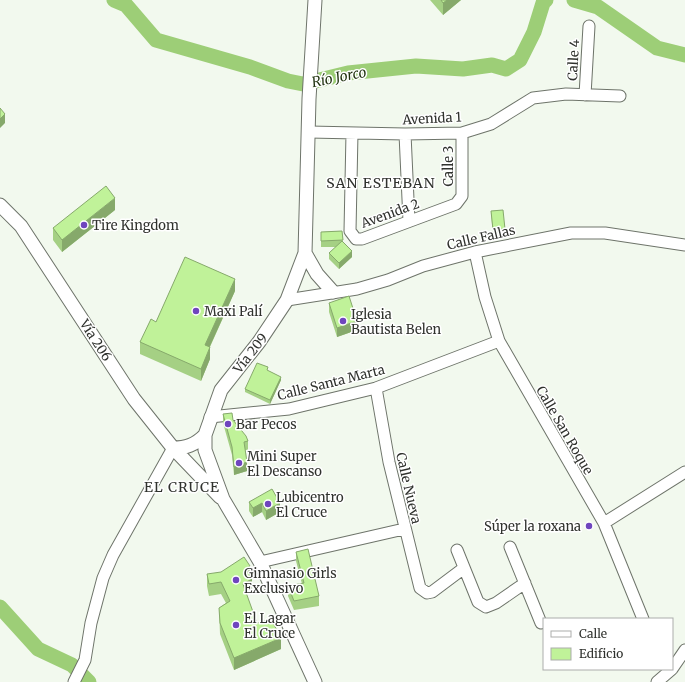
<svg xmlns="http://www.w3.org/2000/svg" width="685" height="682" viewBox="0 0 685 682" font-family="Merriweather,serif">
<style>
.lines{fill:none;stroke-linecap:round;stroke-linejoin:round}
.river{stroke:#9dce77;stroke-width:15}
.minor-casing{stroke:#6e746a;stroke-width:13}
.major-casing{stroke:#6e746a;stroke-width:15}
.minor{stroke:#fff;stroke-width:11}
.major{stroke:#fff;stroke-width:13}
.wall{fill:#a5d084}
.shaded-wall{fill:#86a96b}
.building{fill:#c0f299;stroke:#86a96b}
.poi-dot{fill:#6f45be;stroke:#fff;stroke-width:1.5}
.labels{text-anchor:middle;stroke-width:3;stroke-linejoin:round;paint-order:stroke}
.street-label{font-size:13px;fill:#30322e;stroke:#fff}
.poi-label{font-size:13px;fill:#30322e;stroke:#fff;text-anchor:start}
.water-label{font-size:14px;font-style:italic;fill:#1d2f0c;stroke:#fff}
.neighbourhood-label{font-size:14px;letter-spacing:1px;fill:#30322e;stroke:#fff}
</style>
<rect width="100%" height="100%" fill="#f2f9ee"/>
<g class="lines">
<path class="river" d="M114,0L126,5L156,40L250,67L288,81L303,84L348,73L416,66L463,69L492,65L506,69L520,60L534,32L543,3L546,0
M574,0L598,7L657,48L685,55
M0,607L38,649L72,665L89,682"/>
<defs>
<path id="minor" d="M585,95L589,26
M309,132L405,134L462,133L491,124L533,98L566,94L620,96
M352,133L350,231L356,239H362L456,204L462,196V133
M405,134L409,221
M475,252L485,297L499,341L604,523L643,619
M287,300L357,289L388,280L423,266L475,252L571,233H605L685,245
M376,388L389,462L420,588L427,593L432,592L464,568
M210,417L289,409L376,388L499,341
M604,523L685,472
M510,547L541,623
M457,550L478,602L486,607L496,603L525,583
M260,562L404,529
M672,669L685,650
M74,682L85,660L91,623L103,578L113,555L173,448
M657,682L672,669"/>
<path id="major" d="M0,205L21,226L134,399L173,448L220,497
M305,253L317,274L333,292
M173,448C186,448 195,445 205,435
M315,682L260,562L223,499L205,450V435L221,390L259,342L287,300L305,253L309,99L315,0"/>
</defs>
<use href="#minor" class="minor-casing"/>
<use href="#major" class="major-casing"/>
<use href="#minor" class="minor"/>
<use href="#major" class="major"/>
</g>
<path class="wall" d="M430,0H461L443,15Z
M115,210L62,252L53,240V228Z
M491,211L505,229V235L493,237Z
M342,231L343,242L352,257L339,269L329,259V253L336,247H321V232Z
M235,291L210,347V359L201,381L140,354V342L156,322Z
M329,303L357,330L337,337L329,312Z
M268,371L281,380L270,404L245,392V389Z
M223,414L233,420L248,441V450H245L247,471L234,475L232,455L223,423Z
M249,502L280,503V512L266,520L262,512L253,517L249,511Z
M296,552L319,596V606L294,610L288,596V586L302,584L296,561Z
M207,574L250,576L252,590L246,594L257,623L281,649L234,670L220,634L219,608L226,603L221,594L209,596L207,586Z"/>
<path class="shaded-wall" d="M447,0H461L443,15V3Z
M5,114V123L0,128V119Z
M115,198V210L62,252V240Z
M352,251V257L339,269V263Z
M235,279V291L205,357V345Z
M357,321V330L337,337V328Z
M210,347V359L201,381V369Z
M281,377V380L270,404V400Z
M247,462V471L234,475V467Z
M262,503V512L253,517V508Z
M280,503V512L266,520V511Z
M250,566V577L246,569Z
M252,579V590L243,596V584Z
M281,638V649L234,670V658Z"/>
<path class="building" d="M441,0H447L443,3Z
M0,108L5,114L0,119Z
M106,186L115,198L62,240L53,228Z
M503,210L505,229L493,230L491,211Z
M342,231L343,240L321,241V232Z
M342,241L352,251L339,263L329,253Z
M185,257L235,279L205,345L210,347L201,369L140,342L151,319L156,322Z
M349,296L357,321L337,328L329,303Z
M257,363L268,367L267,370L281,377L270,400L245,389Z
M232,413L233,420L246,436L248,441L244,442L247,462L234,467L232,447L223,414Z
M272,489L280,503L266,511L262,503L253,508L249,502Z
M308,549L319,596L294,601L288,586L304,583L296,552Z
M244,557L250,566L246,569L252,579L243,584L257,623L271,619L281,638L234,658L220,623L219,608L230,601L221,582L209,584L207,574L221,572Z"/>
<g class="poi-dot">
<circle cx="84" cy="225" r="4"/>
<circle cx="196" cy="311" r="4"/>
<circle cx="343" cy="321" r="4"/>
<circle cx="228" cy="424" r="4"/>
<circle cx="239" cy="463" r="4"/>
<circle cx="268" cy="504" r="4"/>
<circle cx="589" cy="526" r="4"/>
<circle cx="236" cy="580" r="4"/>
<circle cx="236" cy="625" r="4"/>
</g>
<g class="labels">
<g class="street-label">
<text transform="translate(573 60) rotate(-87)" y="5">Calle 4</text>
<text transform="translate(432 118) rotate(-3)" y="5">Avenida 1</text>
<text transform="translate(448 166) rotate(-90)" y="5">Calle 3</text>
<text transform="translate(390 213) rotate(-20)" y="5">Avenida 2</text>
<text transform="translate(481 237) rotate(-13)" y="5">Calle Fallas</text>
<text transform="translate(96 340) rotate(57)" y="5">Vía 206</text>
<text transform="translate(250 353) rotate(-52)" y="5">Vía 209</text>
<text transform="translate(331 382) rotate(-14)" y="5">Calle Santa Marta</text>
<text transform="translate(565 430) rotate(60)" y="5">Calle San Roque</text>
<text transform="translate(409 488) rotate(77)" y="5">Calle Nueva</text>
</g>
<g class="poi-label">
<text x="92" y="230">Tire Kingdom</text>
<text x="204" y="316">Maxi Palí</text>
<text x="351" y="319">Iglesia<tspan x="351" dy="15">Bautista Belen</tspan></text>
<text x="236" y="429">Bar Pecos</text>
<text x="247" y="461">Mini Super<tspan x="247" dy="15">El Descanso</tspan></text>
<text x="276" y="502">Lubicentro<tspan x="276" dy="15">El Cruce</tspan></text>
<text x="581" y="531" text-anchor="end">Súper la roxana</text>
<text x="244" y="578">Gimnasio Girls<tspan x="244" dy="15">Exclusivo</tspan></text>
<text x="244" y="623">El Lagar<tspan x="244" dy="15">El Cruce</tspan></text>
</g>
<g class="water-label">
<text transform="translate(339 77) rotate(-11)" y="5">Río Jorco</text>
</g>
<g class="neighbourhood-label">
<text x="381" y="188">SAN ESTEBAN</text>
<text x="182" y="492">EL CRUCE</text>
</g>
</g>
<rect x="543" y="618" width="130" height="52" fill="#ffffff" stroke="#acadab"/>
<rect x="551" y="631" width="20" height="6" fill="#ffffff" stroke="#acadab"/>
<text x="579" y="638" font-size="12" fill="#30322e">Calle</text>
<rect x="551" y="648" width="20" height="12" fill="#c0f299" stroke="#acadab"/>
<text x="579" y="658" font-size="12" fill="#30322e">Edificio</text>
</svg>
